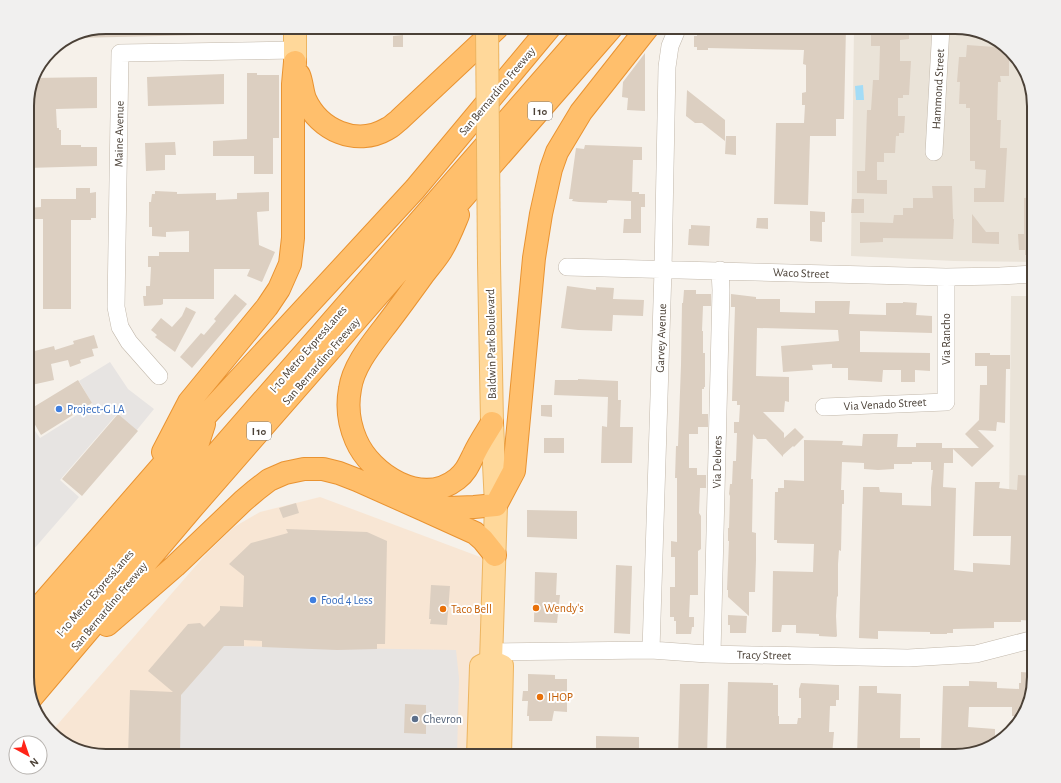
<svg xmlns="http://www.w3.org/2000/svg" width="1061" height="783" viewBox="0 0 1061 783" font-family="'Alegreya Sans',sans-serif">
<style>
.residential{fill:#eae3d8}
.commercial{fill:#f8e6d4}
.parking{fill:#e7e4e2}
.water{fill:#a3dcf6}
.building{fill:#dccfc1}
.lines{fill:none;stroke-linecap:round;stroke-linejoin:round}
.minor-casing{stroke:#c2b8ab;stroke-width:18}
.major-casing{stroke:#edb561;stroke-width:24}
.highway-casing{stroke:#e99331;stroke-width:24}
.minor{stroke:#fff;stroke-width:17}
.major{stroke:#ffd89a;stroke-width:22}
.highway{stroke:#ffbf6c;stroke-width:22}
.major-bridge-casing{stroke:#edb561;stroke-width:24;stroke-linecap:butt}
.major-bridge{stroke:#ffd89a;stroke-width:22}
.shop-dot{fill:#3f7fe0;stroke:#fff;stroke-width:1.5}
.food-dot{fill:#e8710a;stroke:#fff;stroke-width:1.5}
.service-dot{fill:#5c6f8a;stroke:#fff;stroke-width:1.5}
.labels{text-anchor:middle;stroke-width:4;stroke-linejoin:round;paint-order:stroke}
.shield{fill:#fff;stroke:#817a73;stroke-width:1}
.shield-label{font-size:11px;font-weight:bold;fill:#4b4137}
.street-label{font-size:12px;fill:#4b4137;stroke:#fff}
.shop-label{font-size:12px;fill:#366cbe;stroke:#fff;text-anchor:start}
.food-label{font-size:12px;fill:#c56008;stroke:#fff;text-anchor:start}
.service-label{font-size:12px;fill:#4e5e75;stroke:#fff;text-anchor:start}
.rim{fill:none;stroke:#4b4137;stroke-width:2}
</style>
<rect width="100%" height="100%" fill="#f6f1ea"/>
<path class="residential" d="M854,27H956L1003,43L1026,71L1034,105V262L954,261L851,256Z
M1011,296H1034V508L1009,509Z"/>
<path class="commercial" d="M320,497L483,558L492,756H105L58,740L51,732L207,553L234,527L260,512Z"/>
<path class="parking" d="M110,362L128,389L154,409L136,431L117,414L60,480L79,497L27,557V419L40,438L93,405L79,381Z
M222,646L456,650L459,678L457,756H175L176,696Z"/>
<path class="water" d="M863,85L864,100H856L855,86Z"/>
<path class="building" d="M106,27H200L201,35L75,38L76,33Z
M697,27H846L844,119H836V136H810L808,205L774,204L776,123H804L805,105H802V93L806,92V65L803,64L804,50L708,48V50H697V47H694V36H697Z
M871,27H909V39L900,40V61H911L909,95H903V98H898V116H905L904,133H899V136H896L895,153H884V162H877V180H887V194L857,193V171H865L867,110H871L873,80H879L880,46H871Z
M403,35V47H393V36Z
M967,45L995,47V46H1005L1009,50V76H1000L1001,82H998L997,120H1001L1000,148H1007L1004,202H974V188H985L986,170L975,169V161H970V108H966V104H959L960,82H957L959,57H966Z
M645,53V111L627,110L628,98L622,97L623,82Z
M247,73H257V75H279V138H273V174H254V156H213V141L247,139Z
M224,74V104L148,106L147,77Z
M97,77V108L56,109L57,128H59V130H61V145H81V147H97V166L27,168V100L33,78Z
M687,90L725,120V141L702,123H695L686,116Z
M726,136H736V155L725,154Z
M175,142L176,155H165V170L146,171L145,143Z
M585,145L642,147V160H633L632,192H639V194H645V207H641V233H623L624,219H631V201L609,200L607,201V203L579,202L572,201L573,199H569L576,148L584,149Z
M932,186H952L953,219H954L953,239L883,238V242L860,243V222L893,223L894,215H903V208H913V198H933Z
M76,188H90V193L96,192V218H91V220H71V309H43V219H27V208L41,207V199H76Z
M155,191L177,192V194L216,193V200L237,199V193L269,192V211L257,212L259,245L275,252L262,282L247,276L250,269H214V299H163V304L161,305L144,306L143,296H146V286H150L151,267H148V256H159V252H189V231L166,232V237L152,236V227H149V202H151L152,194H155Z
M1034,197V255H1025V250H1019L1018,234H1024V198Z
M852,199H864V213H851Z
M810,211L825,212V222H822V242L810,241Z
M972,214L986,232H999V244L972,243Z
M757,218H768V229L756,228Z
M691,225L710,226L709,246L688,245L689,229H691Z
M567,286L596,290V287L614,288L613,299L644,300L643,316L613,315L612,331L578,330L561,328Z
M684,290H696V294H711V306H703L702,331H703V353H705V387H704V389H702V414H708V427H698V434H689V468H697V475H706V488H700L699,513L701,516V549L698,551V595H690L689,617H694V627H692L691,634H676V621H674V617H670V587H675V557H671V541L677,542V478H675L676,446H678L681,365L682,303H683Z
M235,294L247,304L192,368L180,357L201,333L204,335L216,321L214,319Z
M731,294L756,297V299H780V312L815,313V301H850L849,314L886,315V303H903V302L917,303L916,315L932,316V333L860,331V352L930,353V371L915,370V382H901V370H883L882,382L848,380V368H832V364L812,365L813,370L783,372L781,346L839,341L838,330L757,328L756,376L789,377V402L785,401L784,412H763L784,433V438L795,428L804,437L794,447L793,446L783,455V457L766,439H757L753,434L751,479H753L752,532L756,533V560L755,592H749V616L728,597V590H727L729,541H728V528H729L730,496L729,494L730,484H732L733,461H736L737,433H734V422H739L740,405H737V401H732L735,307H731Z
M186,307L196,312L175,352L155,337L157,335L151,330L161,318L172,327L182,316Z
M94,335L98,348L92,349L94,356L80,360L81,363L70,367L68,360L51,364L54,380L27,386V353L54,346L55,350L74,344L73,341Z
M975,353H990V355H1010V369H1006L1005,423L997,422L996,431L978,430L994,446L972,467L953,449V463H944L943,487L956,488L954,570L973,572V563L1010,565L1011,536H973L975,482H1000L999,488L1017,490L1018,475L1034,476V621L1021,620V622H994V628L953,629V633H947V634H930V632L878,631V639L859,638L863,487H879L880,492L902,493V505L931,506V488L933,470H931V462H912V464H894V469L878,470L864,469V463L842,462L841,490H844V504H842L841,551L839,550L838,564V597L837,596L836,616L837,636L836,637L819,636V634L796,633V625H782L781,632H772L773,571L813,572L814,544L777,543V540H774L775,492H778V488H784V480L804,481V440L843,441L842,445L862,446L863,434H898L897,447H916V443H942V448H979L965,434L979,420L980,385H987V366H975Z
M578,379L618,381V400H621L620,427H633L632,463H601L602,426L607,427L608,397L554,395L555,380H578Z
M78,380L92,403L41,435L27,411Z
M541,405H552V417L541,416Z
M118,414L138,431L82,496L62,479Z
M544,438H564V453H544Z
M296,503L299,513L283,518L279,508Z
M527,510L577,511V539L527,537Z
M286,529L367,532L387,541L385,644H377V649L337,650L262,647V641L244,640V646H224L181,695L180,756H128L130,690L173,692L148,671L188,624L200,623L204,627L220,610V606L243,607L244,576L229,564L251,543L288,533Z
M616,565L632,566L630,634L614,633Z
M535,572L557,573L556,595H560L557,623L534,622Z
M431,585L450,586L447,625L430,624L431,619H429Z
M728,615L747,616L746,633H730V625H728Z
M1021,672L1034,673V678L1021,716H1012V707H969L968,727L995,729V744L990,748L970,753L941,752L943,686H969V681L997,682V688L1019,689V683H1021Z
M528,674L555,675V679H567V712L554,711L552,721H529V716H527L528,701H522L523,691H528Z
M728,682L773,683V685H778V716H779V724H797L798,718H801V698H799V689L801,683L839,685V700H836V706H830L829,732H834L832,756H754V752L726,751Z
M680,684H709L707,756H678Z
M859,686H877V693L901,694L900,738H920V756H857Z
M405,704L426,705V734L404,733Z
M596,736L639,737V756H596Z"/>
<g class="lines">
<defs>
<path id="minor" d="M934,152L941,27
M567,267L946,277L1000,276L1034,274
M159,376L129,342L120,327L116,307L120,53L295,50
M824,407L946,402V277
M651,650L663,270L667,67L670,46L678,27
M492,652L651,650L707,654L908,658L976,654L1034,639
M712,654L721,290L720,270"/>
<path id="major" d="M295,27V62
M489,263L492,423L496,505L491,661
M491,661L502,666L500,756
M478,756L481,666L491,661"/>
<path id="highway" d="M299,75C302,82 302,91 305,99C319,130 356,147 387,129C392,127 395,123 399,120L497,28
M458,215C453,227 448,240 441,251C436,259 429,267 423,275C410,293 397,311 383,329C370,346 353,367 350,389C347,405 349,424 356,440C371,475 422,507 457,479C466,472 469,464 474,454C479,443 486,433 492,423
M163,452L189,402L267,307L279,289L290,264L293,238V84L295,62
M422,509L474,507L496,505L514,471L534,258L541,214L551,169L557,152L581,112L648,27
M27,621L208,413L415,189L550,27
M107,625L175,566L243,501L256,490L269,480L285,473L304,469H323L339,473L357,480L422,509L475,533L483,540L495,555
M37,637L194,455L204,424
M27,671L589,27
M32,697L193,507L612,27"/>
</defs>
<use href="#minor" class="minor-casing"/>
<use href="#major" class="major-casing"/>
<use href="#highway" class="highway-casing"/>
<use href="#minor" class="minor"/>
<use href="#major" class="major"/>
<use href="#highway" class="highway"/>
<defs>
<path id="major-bridge" d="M487,27L489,263"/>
</defs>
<use href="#major-bridge" class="major-bridge-casing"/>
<use href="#major-bridge" class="major-bridge"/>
</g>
<g class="shop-dot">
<circle cx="59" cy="409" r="4"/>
<circle cx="313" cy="600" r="4"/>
</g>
<g class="food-dot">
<circle cx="536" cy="608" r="4"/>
<circle cx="443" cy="609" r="4"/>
<circle cx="540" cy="697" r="4"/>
</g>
<circle class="service-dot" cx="415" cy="719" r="4"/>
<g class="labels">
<g class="shield">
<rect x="528" y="102" width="24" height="18" rx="3"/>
<rect x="247" y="422" width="24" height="18" rx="3"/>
</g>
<g class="shield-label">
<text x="540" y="115">I 10</text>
<text x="259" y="435">I 10</text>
</g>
<g class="street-label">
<text transform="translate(938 89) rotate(-87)" y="4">Hammond Street</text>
<text transform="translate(497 91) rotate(-50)" y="4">San Bernardino Freeway</text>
<text transform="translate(119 134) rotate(-89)" y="4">Maine Avenue</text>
<text transform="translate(801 273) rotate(2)" y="4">Waco Street</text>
<text transform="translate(661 338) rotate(-88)" y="4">Garvey Avenue</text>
<text transform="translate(946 339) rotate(-90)" y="4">Via Rancho</text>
<text transform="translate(491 344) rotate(-91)" y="4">Baldwin Park Boulevard</text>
<text transform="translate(308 349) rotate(-49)" y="4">I-10 Metro ExpressLanes</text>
<text transform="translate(321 361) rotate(-49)" y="4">San Bernardino Freeway</text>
<text transform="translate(885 404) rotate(-3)" y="4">Via Venado Street</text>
<text transform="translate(717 462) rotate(-89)" y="4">Via Delores</text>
<text transform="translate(95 593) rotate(-49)" y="4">I-10 Metro ExpressLanes</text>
<text transform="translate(109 606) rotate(-50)" y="4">San Bernardino Freeway</text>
<text transform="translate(764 655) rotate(1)" y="4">Tracy Street</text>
</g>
<g class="shop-label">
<text x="67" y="413">Project-G LA</text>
<text x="321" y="604">Food 4 Less</text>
</g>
<g class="food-label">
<text x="544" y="612">Wendy's</text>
<text x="451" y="613">Taco Bell</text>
<text x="548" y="701">IHOP</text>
</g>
<g class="service-label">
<text x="423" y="723">Chevron</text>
</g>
</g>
<path d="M0 0H1061V783H0ZM106 34H955A72 72 0 0 1 1027 106V677A72 72 0 0 1 955 749H106A72 72 0 0 1 34 677V106A72 72 0 0 1 106 34Z" fill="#f1f0ef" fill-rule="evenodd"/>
<path class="rim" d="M106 34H955A72 72 0 0 1 1027 106V677A72 72 0 0 1 955 749H106A72 72 0 0 1 34 677V106A72 72 0 0 1 106 34Z"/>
<g transform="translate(28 755) rotate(140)"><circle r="19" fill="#ffffff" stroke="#b7b3af"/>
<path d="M0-3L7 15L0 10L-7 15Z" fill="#ff2418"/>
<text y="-6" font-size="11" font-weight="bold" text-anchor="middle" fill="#4b4137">N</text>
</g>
</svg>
